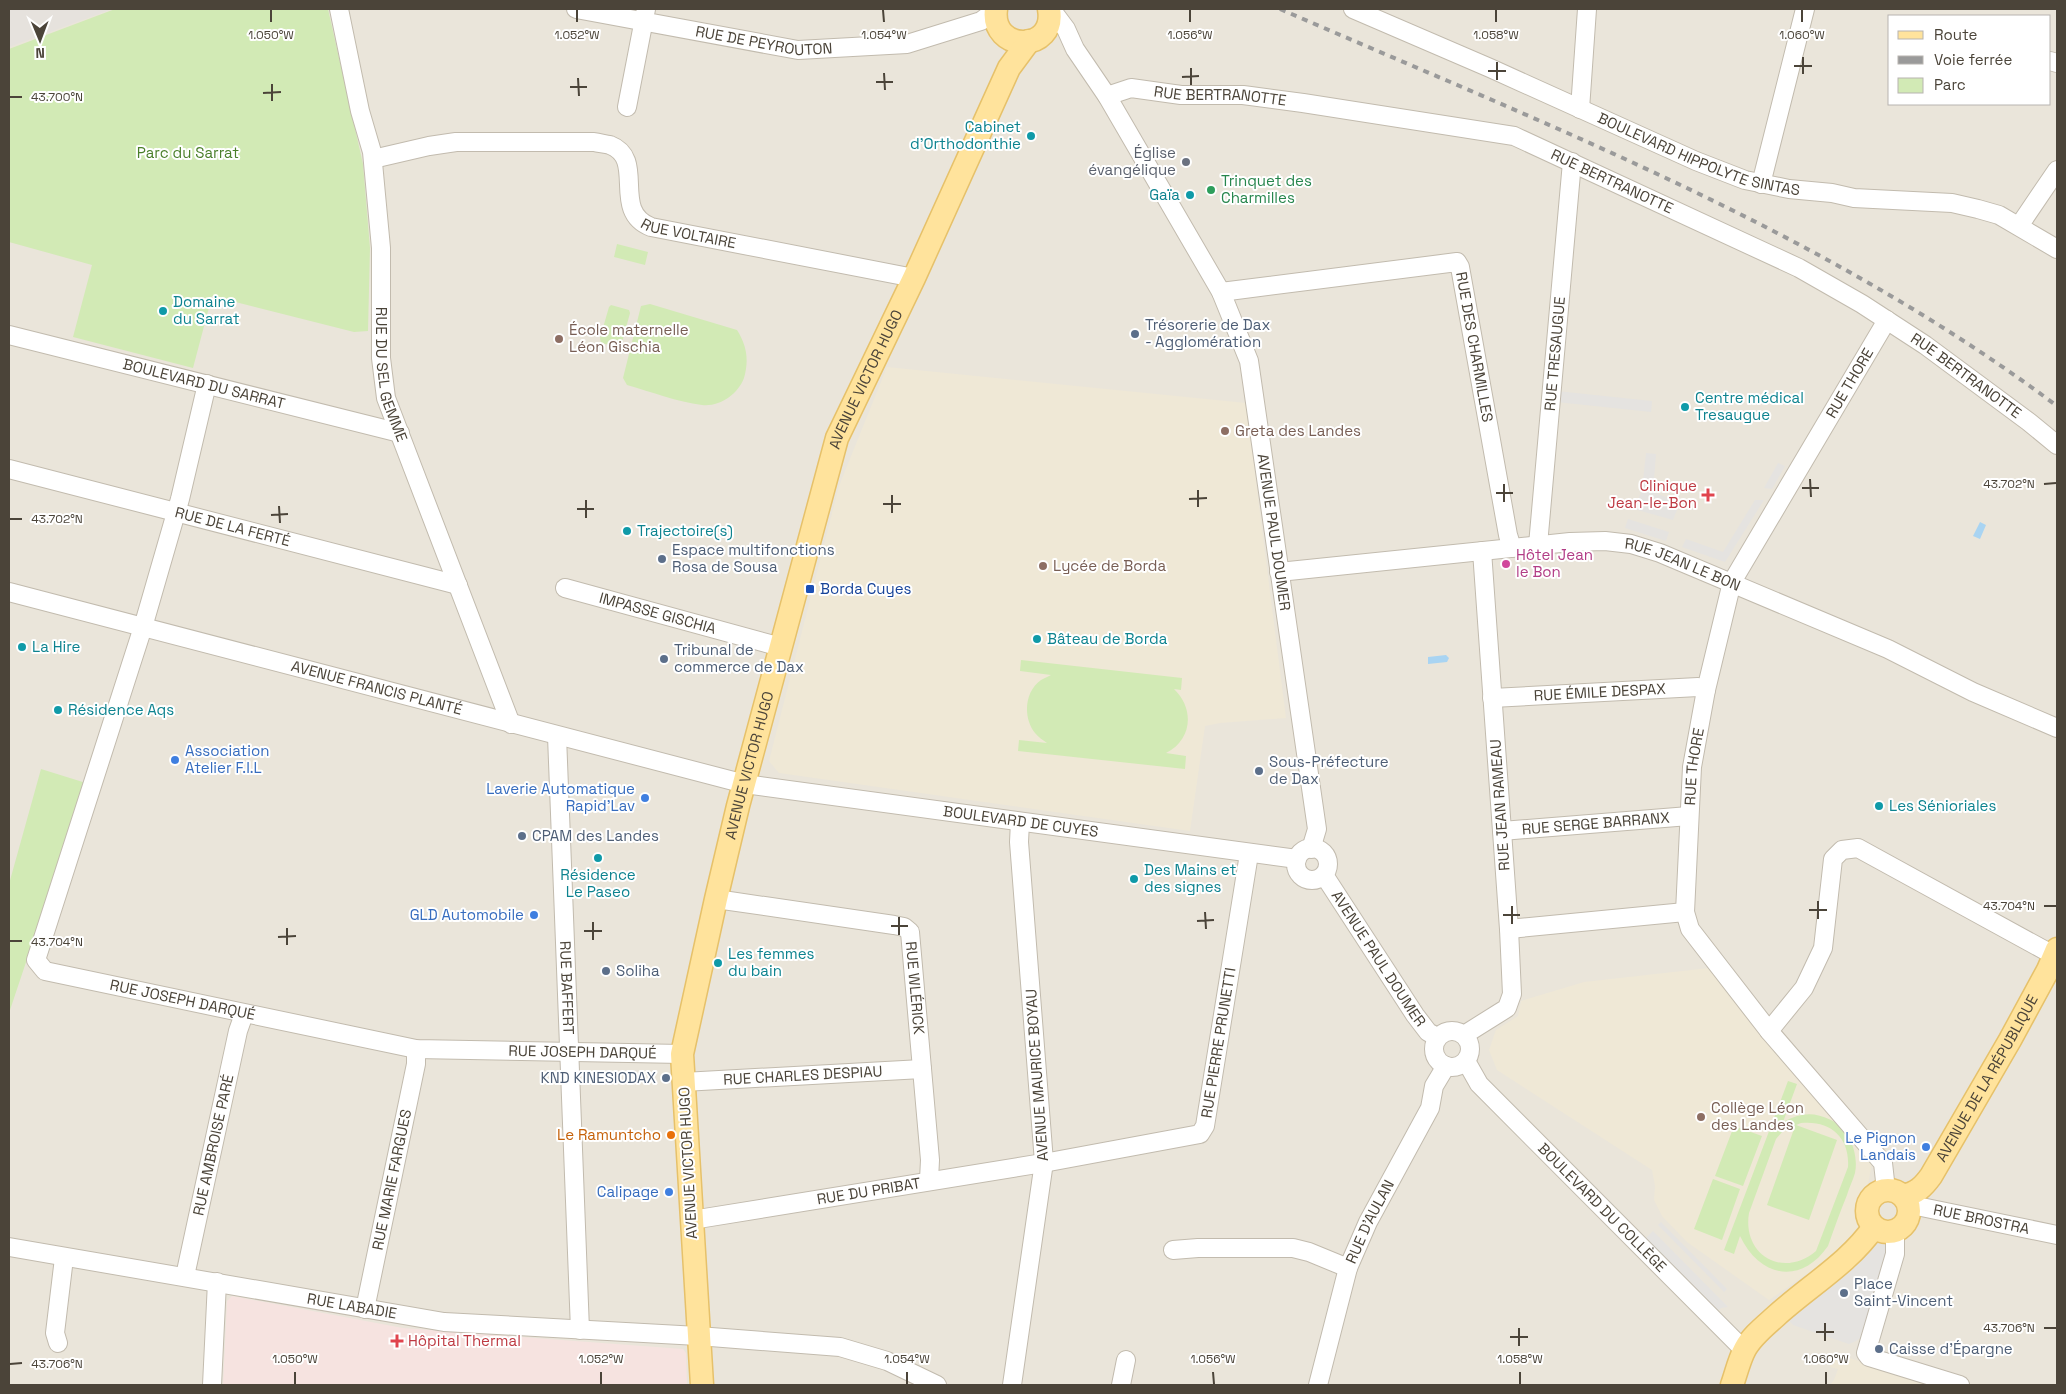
<svg xmlns="http://www.w3.org/2000/svg" width="2066" height="1394" viewBox="0 0 2066 1394" font-family="'Space Grotesk',sans-serif">
<style>
.residential{fill:#eae5da;fill-rule:evenodd}
.industrial{fill:#e6e2dd}
.education{fill:#efe8d6}
.medical{fill:#f6e3e0}
.green{fill:#d2eab5;fill-rule:evenodd}
.parking{fill:#e5e3e0}
.water{fill:#a9d4f2}
.lines{fill:none;stroke-linecap:round;stroke-linejoin:round}
.minor-casing{stroke:#c2bbae;stroke-width:20}
.major-casing{stroke:#e6c16a;stroke-width:25}
.minor{stroke:#fff;stroke-width:18}
.major{stroke:#ffe39c;stroke-width:22}
.rail{stroke:#9a9a9a;stroke-width:4;stroke-dasharray:6 6;stroke-linecap:butt}
.ticks{fill:none;stroke:#4b4439;stroke-width:2}
.culture-dot{fill:#0f9aa8;stroke:#fff;stroke-width:2}
.worship-dot{fill:#6b7280;stroke:#fff;stroke-width:2}
.leisure-dot{fill:#2e9e5b;stroke:#fff;stroke-width:2}
.service-dot{fill:#5c6f8a;stroke:#fff;stroke-width:2}
.education-dot{fill:#8d6e63;stroke:#fff;stroke-width:2}
.health-dot{fill:#e0444e;stroke:#fff;stroke-width:2}
.hotel-dot{fill:#d1479c;stroke:#fff;stroke-width:2}
.transit-dot{fill:#1a4fb4;stroke:#fff;stroke-width:2}
.shop-dot{fill:#3f7fe0;stroke:#fff;stroke-width:2}
.food-dot{fill:#e8710a;stroke:#fff;stroke-width:2}
.labels{text-anchor:middle;stroke-width:4;stroke-linejoin:round;paint-order:stroke}
.street-label{font-size:15px;fill:#4b4439;stroke:#fff}
.culture-label{font-size:15px;fill:#0d838f;stroke:#fff;text-anchor:start}
.park-label{font-size:15px;fill:#4a7f2a;stroke:#fff}
.worship-label{font-size:15px;fill:#5b616d;stroke:#fff;text-anchor:end}
.leisure-label{font-size:15px;fill:#27864d;stroke:#fff;text-anchor:start}
.service-label{font-size:15px;fill:#4e5e75;stroke:#fff;text-anchor:start}
.education-label{font-size:15px;fill:#785e54;stroke:#fff;text-anchor:start}
.health-label{font-size:15px;fill:#be3a42;stroke:#fff;text-anchor:end}
.hotel-label{font-size:15px;fill:#b23c85;stroke:#fff;text-anchor:start}
.transit-label{font-size:15px;fill:#164399;stroke:#fff;text-anchor:start}
.shop-label{font-size:15px;fill:#366cbe;stroke:#fff;text-anchor:end}
.food-label{font-size:15px;fill:#c56008;stroke:#fff;text-anchor:end}
.ticks-label{font-size:12px;text-anchor:middle;fill:#4b4439;stroke:#fff;stroke-width:4;stroke-linejoin:round;paint-order:stroke}
</style>
<rect width="100%" height="100%" fill="#f6f3ec"/>
<path class="residential" d="M9,9H2057V1385H9ZM1890,16H2050V104H1890Z"/>
<path class="industrial" d="M9,9H112L9,47Z"/>
<path class="education" d="M887,367L1246,403L1286,718L1220,723L1205,726L1190,831L779,773L769,761L839,486Z
M1709,968L1872,1163L1858,1239L1769,1300L1687,1242L1662,1216L1654,1200L1655,1186L1652,1170L1497,1070L1489,1050L1496,1030L1518,1016L1521,1001L1584,982Z
M1834,1353L1856,1360L1931,1385H1830L1834,1380L1838,1369L1830,1367Z"/>
<path class="medical" d="M232,1296L403,1328L683,1349L686,1353L687,1385H223L227,1301Z"/>
<path class="green" d="M115,9H328L363,164L370,248L368,331L354,332L212,296L193,368L73,337L92,265L9,242V49Z
M617,244L648,252L645,265L614,257Z
M650,304L737,330C747,346 749,360 744,378C738,394 720,407 702,405C677,402 652,392 627,385L623,378L641,306Z
M611,305L629,310L630,313L621,346L618,347L601,343L600,338L609,307Z
M1021,660L1182,678L1181,690L1174,689C1195,709 1192,740 1166,753L1186,756L1185,769L1018,751L1019,740L1047,743C1043,740 1038,737 1035,733C1023,718 1024,692 1041,680C1044,678 1048,677 1051,675L1020,671Z
M41,769L86,783L9,1013V884Z
M1788,1081L1797,1084L1783,1122C1800,1113 1813,1111 1831,1120C1849,1129 1859,1153 1855,1173C1853,1180 1849,1188 1847,1195C1840,1212 1834,1229 1828,1246C1801,1285 1760,1278 1740,1236L1734,1254L1724,1250ZM1801,1123C1830,1120 1850,1137 1848,1167L1816,1251C1783,1279 1742,1255 1749,1213L1776,1139L1782,1132L1795,1126L1767,1205L1809,1220L1837,1140L1796,1125Z
M1734,1126L1762,1136L1743,1186L1715,1176Z
M1713,1179L1740,1189L1722,1240L1694,1229Z"/>
<path class="parking" d="M1557,391L1652,401L1651,412L1556,402Z
M1646,453L1656,454L1653,492L1673,500L1677,510L1673,520L1634,509L1642,490Z
M1778,463L1785,466L1772,489L1764,488Z
M1755,500H1764L1725,562L1682,547L1686,539L1723,552Z
M1628,519L1669,532L1666,541L1625,528Z
M1661,1222L1727,1289L1724,1292L1658,1225Z
M1653,1231L1728,1307L1721,1308L1715,1314L1643,1241Z
M1879,1241L1885,1242L1889,1245V1250L1860,1338L1856,1341L1849,1344L1793,1325L1789,1321L1788,1317Z"/>
<path class="water" d="M1980,522L1986,525L1980,539L1973,536Z
M1446,655L1449,658L1447,662L1428,664V657Z"/>
<g class="lines">
<defs>
<g id="minor">
<path id="s1" d="M339,9L360,111L372,152L381,248V358L386,398L511,724"/>
<path id="s2" d="M576,9L798,50L907,44L981,21L996,10"/>
<path id="s3" d="M1051,9L1066,29L1075,49L1107,96L1221,292L1249,361L1317,829L1311,849"/>
<path id="s4" d="M1353,9L1490,68L1696,161L1745,180L1789,189L1832,193L1854,198L1952,203L1978,209L1999,215L2057,249"/>
<path d="M2050,61L2057,63"/>
<path id="s5" d="M1107,96L1131,88L1181,95H1243L1303,103L1514,136L1799,268L1862,304L1925,345L2029,422L2057,445"/>
<path d="M627,107L646,9"/>
<path d="M1580,109L1587,9"/>
<path id="s6" d="M373,159L429,146L456,142H594C599,143 605,144 610,145C647,159 610,211 651,227L914,278"/>
<path d="M1761,184L1805,9"/>
<path d="M2019,226L2057,170"/>
<path id="s7" d="M1221,292L1457,262L1460,267L1508,535L1512,548"/>
<path id="s8" d="M9,335L400,433"/>
<path id="s9" d="M207,384L180,499L143,627L36,960L45,971L416,1049L682,1054"/>
<path id="s10" d="M9,469L458,585"/>
<path id="s11" d="M1538,545L1572,162"/>
<path id="s12" d="M1279,572L1570,542L1605,541L1631,544L1660,553L1888,649L1973,692L2057,728"/>
<path id="s13" d="M565,588L781,647"/>
<path id="s14" d="M9,592L745,784L1297,859"/>
<path id="s15" d="M1492,698L1698,687L1706,690"/>
<path id="s16" d="M557,736L580,1330"/>
<path id="s17" d="M1502,831L1689,816"/>
<circle cx="1312" cy="864" r="16"/>
<path id="s18" d="M1324,875L1415,1015L1428,1032L1437,1037"/>
<path id="s19" d="M716,899L894,925L904,927L910,932L930,1160L929,1180"/>
<path d="M1509,929L1685,912"/>
<circle cx="1452" cy="1049" r="18"/>
<path d="M1769,1031L1804,988L1823,948L1833,859L1842,850L1858,848L2057,957"/>
<path d="M1464,1035L1507,1008L1512,994L1509,929L1482,551"/>
<path id="s20" d="M1466,1061L1479,1084L1744,1350"/>
<path id="s21" d="M683,1082L922,1069"/>
<path id="s22" d="M1886,1190L1883,1163L1769,1031L1690,929L1685,912L1692,767L1706,690L1732,582L1887,320"/>
<path id="s23" d="M1907,1204L2057,1235"/>
<path id="s24" d="M692,1220L1049,1162L1200,1134L1205,1126L1249,854"/>
<path d="M1895,1230V1254L1866,1353L1869,1357L1960,1385"/>
<path id="s25" d="M9,1247L444,1322L698,1336L840,1347L887,1361L937,1385"/>
<path d="M1173,1250L1198,1248H1293L1309,1252L1348,1268"/>
<path id="s26" d="M185,1276L238,1031L244,1014"/>
<path id="s27" d="M365,1309L416,1064V1049"/>
<path d="M58,1343L55,1333L64,1258"/>
<path d="M212,1385L217,1282"/>
<path d="M1012,1385L1044,1162L1019,842L1020,822"/>
<path d="M1121,1385L1126,1360"/>
<path id="s28" d="M1318,1385L1348,1268L1368,1222L1430,1108L1434,1086L1446,1066"/>
</g>
<g id="major">
<path d="M996,9C990,53 1057,53 1049,9"/>
<circle cx="1888" cy="1211" r="21"/>
<path id="s29" d="M1903,1196C1917,1193 1923,1187 1931,1176L2010,1040L2048,970L2057,949"/>
<path id="s30" d="M702,1385L682,1054L716,899L738,806L837,438L914,278L1009,68L1029,41"/>
<path d="M1732,1385C1736,1374 1739,1360 1745,1349C1752,1336 1765,1326 1776,1316C1809,1286 1849,1263 1874,1227"/>
</g>
</defs>
<use href="#minor" class="minor-casing"/>
<use href="#major" class="major-casing"/>
<use href="#minor" class="minor"/>
<use href="#major" class="major"/>
<path class="rail" d="M1280,9C1547,125 1822,230 2057,406"/>
</g>
<path class="ticks" d="M271,10V22M577,10V22M883,10L884,22M1190,10V22M1496,10V22M1802,10V22M1803,57V74M1497,62V80M1794,66H1812M1191,68V85M1488,71H1506M884,73L885,90M1182,77L1199,76M578,78L579,96M876,82H893M272,84V101M570,87H587M263,93L281,92M10,97H22M1810,479L1811,497M1504,484V502M2044,484L2056,483M1802,488H1819M1198,490V507M1496,493H1513M892,495V513M1189,499L1207,498M586,500V518M883,504H901M279,506L280,523M577,509H594M271,515L288,514M10,519H22M1818,901V919M1512,906V924M2044,906H2056M1809,910H1827M1205,912L1206,929M1503,915H1520M899,917V935M1197,921L1214,920M593,922V940M891,926H908M287,928V945M584,931H602M278,937L296,936M10,941H22M1825,1323V1341M1519,1328V1346M2044,1328H2056M1816,1332H1834M1510,1337H1528M10,1364L22,1363M295,1372V1384M601,1372V1384M907,1372V1384M1213,1372L1214,1384M1520,1372V1384M1826,1372V1384"/>
<g class="culture-dot">
<circle cx="1031" cy="136" r="5"/>
<circle cx="1190" cy="195" r="5"/>
<circle cx="163" cy="311" r="5"/>
<circle cx="1685" cy="407" r="5"/>
<circle cx="627" cy="531" r="5"/>
<circle cx="1037" cy="639" r="5"/>
<circle cx="22" cy="647" r="5"/>
<circle cx="58" cy="710" r="5"/>
<circle cx="1879" cy="806" r="5"/>
<circle cx="598" cy="858" r="5"/>
<circle cx="1134" cy="879" r="5"/>
<circle cx="718" cy="963" r="5"/>
</g>
<circle class="worship-dot" cx="1186" cy="162" r="5"/>
<circle class="leisure-dot" cx="1211" cy="190" r="5"/>
<g class="service-dot">
<circle cx="1135" cy="334" r="5"/>
<circle cx="662" cy="559" r="5"/>
<circle cx="664" cy="659" r="5"/>
<circle cx="1259" cy="771" r="5"/>
<circle cx="522" cy="836" r="5"/>
<circle cx="606" cy="971" r="5"/>
<circle cx="666" cy="1078" r="5"/>
<circle cx="1844" cy="1293" r="5"/>
<circle cx="1879" cy="1349" r="5"/>
</g>
<g class="education-dot">
<circle cx="559" cy="339" r="5"/>
<circle cx="1225" cy="431" r="5"/>
<circle cx="1043" cy="566" r="5"/>
<circle cx="1701" cy="1117" r="5"/>
</g>
<g class="health-dot">
<path d="M1705.5 487.5h5v5h5v5h-5v5h-5v-5h-5v-5h5z"/>
<path d="M394.5 1333.5h5v5h5v5h-5v5h-5v-5h-5v-5h5z"/>
</g>
<circle class="hotel-dot" cx="1506" cy="564" r="5"/>
<rect class="transit-dot" x="805" y="584" width="10" height="10" rx="2.5"/>
<g class="shop-dot">
<circle cx="175" cy="760" r="5"/>
<circle cx="645" cy="798" r="5"/>
<circle cx="534" cy="915" r="5"/>
<circle cx="1926" cy="1147" r="5"/>
<circle cx="669" cy="1192" r="5"/>
</g>
<circle class="food-dot" cx="671" cy="1135" r="5"/>
<g class="labels">
<g class="street-label">
<text dy="5" stroke="none"><textPath href="#s2" startOffset="191">RUE DE PEYROUTON</textPath></text>
<text dy="5" stroke="none"><textPath href="#s5" startOffset="115">RUE BERTRANOTTE</textPath></text>
<text dy="5" stroke="none"><textPath href="#s4" startOffset="376">BOULEVARD HIPPOLYTE SINTAS</textPath></text>
<text dy="5" stroke="none"><textPath href="#s5" startOffset="520">RUE BERTRANOTTE</textPath></text>
<text dy="5" stroke="none"><textPath href="#s6" startOffset="376">RUE VOLTAIRE</textPath></text>
<text dy="5" stroke="none"><textPath href="#s7" startOffset="325">RUE DES CHARMILLES</textPath></text>
<text dy="5" stroke="none"><textPath href="#s11" startOffset="192">RUE TRESAUGUE</textPath></text>
<text dy="5" stroke="none"><textPath href="#s1" startOffset="371">RUE DU SEL GEMME</textPath></text>
<text dy="5" stroke="none"><textPath href="#s5" startOffset="925">RUE BERTRANOTTE</textPath></text>
<text dy="5" stroke="none"><textPath href="#s30" startOffset="1032">AVENUE VICTOR HUGO</textPath></text>
<text dy="5" stroke="none"><textPath href="#s22" startOffset="914">RUE THORE</textPath></text>
<text dy="5" stroke="none"><textPath href="#s8" startOffset="201">BOULEVARD DU SARRAT</textPath></text>
<text dy="5" stroke="none"><textPath href="#s10" startOffset="231">RUE DE LA FERTÉ</textPath></text>
<text dy="5" stroke="none"><textPath href="#s3" startOffset="578">AVENUE PAUL DOUMER</textPath></text>
<text dy="5" stroke="none"><textPath href="#s12" startOffset="409">RUE JEAN LE BON</textPath></text>
<text dy="5" stroke="none"><textPath href="#s13" startOffset="96">IMPASSE GISCHIA</textPath></text>
<text dy="5" stroke="none"><textPath href="#s14" startOffset="380">AVENUE FRANCIS PLANTÉ</textPath></text>
<text dy="5" stroke="none"><textPath href="#s15" startOffset="108">RUE ÉMILE DESPAX</textPath></text>
<text dy="5" stroke="none"><textPath href="#s30" startOffset="628">AVENUE VICTOR HUGO</textPath></text>
<text dy="5" stroke="none"><textPath href="#s22" startOffset="494">RUE THORE</textPath></text>
<text transform="translate(1500 805) rotate(-94)" y="5">RUE JEAN RAMEAU</text>
<text dy="5" stroke="none"><textPath href="#s14" startOffset="1039">BOULEVARD DE CUYES</textPath></text>
<text dy="5" stroke="none"><textPath href="#s17" startOffset="94">RUE SERGE BARRANX</textPath></text>
<text dy="5" stroke="none"><textPath href="#s18" startOffset="100">AVENUE PAUL DOUMER</textPath></text>
<text dy="5" stroke="none"><textPath href="#s19" startOffset="254">RUE WLÉRICK</textPath></text>
<text dy="5" stroke="none"><textPath href="#s16" startOffset="252">RUE BAFFERT</textPath></text>
<text dy="5" stroke="none"><textPath href="#s9" startOffset="756">RUE JOSEPH DARQUÉ</textPath></text>
<text dy="5" stroke="none"><textPath href="#s24" startOffset="609">RUE PIERRE PRUNETTI</textPath></text>
<text dy="5" stroke="none"><textPath href="#s9" startOffset="1161">RUE JOSEPH DARQUÉ</textPath></text>
<text transform="translate(1037 1075) rotate(-94)" y="5">AVENUE MAURICE BOYAU</text>
<text dy="5" stroke="none"><textPath href="#s21" startOffset="120">RUE CHARLES DESPIAU</textPath></text>
<text dy="5" stroke="none"><textPath href="#s29" startOffset="148">AVENUE DE LA RÉPUBLIQUE</textPath></text>
<text dy="5" stroke="none"><textPath href="#s26" startOffset="134">RUE AMBROISE PARÉ</textPath></text>
<text transform="translate(688 1163) rotate(-93)" y="5">AVENUE VICTOR HUGO</text>
<text dy="5" stroke="none"><textPath href="#s27" startOffset="132">RUE MARIE FARGUES</textPath></text>
<text dy="5" stroke="none"><textPath href="#s24" startOffset="179">RUE DU PRIBAT</textPath></text>
<text dy="5" stroke="none"><textPath href="#s20" startOffset="201">BOULEVARD DU COLLÈGE</textPath></text>
<text dy="5" stroke="none"><textPath href="#s23" startOffset="76">RUE BROSTRA</textPath></text>
<text dy="5" stroke="none"><textPath href="#s28" startOffset="172">RUE D'AULAN</textPath></text>
<text dy="5" stroke="none"><textPath href="#s25" startOffset="348">RUE LABADIE</textPath></text>
</g>
<g class="culture-label">
<text x="1021" y="132" text-anchor="end">Cabinet<tspan x="1021" dy="17">d'Orthodonthie</tspan></text>
<text x="1180" y="200" text-anchor="end">Gaïa</text>
<text x="173" y="307">Domaine<tspan x="173" dy="17">du Sarrat</tspan></text>
<text x="1695" y="403">Centre médical<tspan x="1695" dy="17">Tresaugue</tspan></text>
<text x="637" y="536">Trajectoire(s)</text>
<text x="1047" y="644">Bâteau de Borda</text>
<text x="32" y="652">La Hire</text>
<text x="68" y="715">Résidence Aqs</text>
<text x="1889" y="811">Les Sénioriales</text>
<text x="1144" y="875">Des Mains et<tspan x="1144" dy="17">des signes</tspan></text>
<text x="598" y="880" text-anchor="middle">Résidence<tspan x="598" dy="17">Le Paseo</tspan></text>
<text x="728" y="959">Les femmes<tspan x="728" dy="17">du bain</tspan></text>
</g>
<g class="park-label">
<text x="188" y="158">Parc du Sarrat</text>
</g>
<g class="worship-label">
<text x="1176" y="158">Église<tspan x="1176" dy="17">évangélique</tspan></text>
</g>
<g class="leisure-label">
<text x="1221" y="186">Trinquet des<tspan x="1221" dy="17">Charmilles</tspan></text>
</g>
<g class="service-label">
<text x="1145" y="330">Trésorerie de Dax<tspan x="1145" dy="17">- Agglomération</tspan></text>
<text x="672" y="555">Espace multifonctions<tspan x="672" dy="17">Rosa de Sousa</tspan></text>
<text x="674" y="655">Tribunal de<tspan x="674" dy="17">commerce de Dax</tspan></text>
<text x="1269" y="767">Sous-Préfecture<tspan x="1269" dy="17">de Dax</tspan></text>
<text x="532" y="841">CPAM des Landes</text>
<text x="616" y="976">Soliha</text>
<text x="656" y="1083" text-anchor="end">KND KINESIODAX</text>
<text x="1854" y="1289">Place<tspan x="1854" dy="17">Saint-Vincent</tspan></text>
<text x="1889" y="1354">Caisse d'Épargne</text>
</g>
<g class="education-label">
<text x="569" y="335">École maternelle<tspan x="569" dy="17">Léon Gischia</tspan></text>
<text x="1235" y="436">Greta des Landes</text>
<text x="1053" y="571">Lycée de Borda</text>
<text x="1711" y="1113">Collège Léon<tspan x="1711" dy="17">des Landes</tspan></text>
</g>
<g class="health-label">
<text x="1697" y="491">Clinique<tspan x="1697" dy="17">Jean-le-Bon</tspan></text>
<text x="408" y="1346" text-anchor="start">Hôpital Thermal</text>
</g>
<g class="hotel-label">
<text x="1516" y="560">Hôtel Jean<tspan x="1516" dy="17">le Bon</tspan></text>
</g>
<g class="transit-label">
<text x="820" y="594">Borda Cuyes</text>
</g>
<g class="shop-label">
<text x="185" y="756" text-anchor="start">Association<tspan x="185" dy="17">Atelier F.I.L</tspan></text>
<text x="635" y="794">Laverie Automatique<tspan x="635" dy="17">Rapid'Lav</tspan></text>
<text x="524" y="920">GLD Automobile</text>
<text x="1916" y="1143">Le Pignon<tspan x="1916" dy="17">Landais</tspan></text>
<text x="659" y="1197">Calipage</text>
</g>
<g class="food-label">
<text x="661" y="1140">Le Ramuntcho</text>
</g>
</g>
<g class="ticks-label">
<text x="271" y="39">1.050°W</text>
<text x="577" y="39">1.052°W</text>
<text x="884" y="39">1.054°W</text>
<text x="1190" y="39">1.056°W</text>
<text x="1496" y="39">1.058°W</text>
<text x="1802" y="39">1.060°W</text>
<text x="57" y="101">43.700°N</text>
<text x="2009" y="488">43.702°N</text>
<text x="57" y="523">43.702°N</text>
<text x="2009" y="910">43.704°N</text>
<text x="57" y="946">43.704°N</text>
<text x="2009" y="1332">43.706°N</text>
<text x="295" y="1363">1.050°W</text>
<text x="601" y="1363">1.052°W</text>
<text x="907" y="1363">1.054°W</text>
<text x="1213" y="1363">1.056°W</text>
<text x="1520" y="1363">1.058°W</text>
<text x="1826" y="1363">1.060°W</text>
<text x="57" y="1368">43.706°N</text>
</g>
<rect width="2066" height="1394" fill="none" stroke="#4b4439" stroke-width="20"/>
<rect x="1888" y="15" width="162" height="90" fill="#ffffff" stroke="#b7b4b0"/>
<rect x="1898" y="31" width="25" height="8" fill="#ffe39c" stroke="#b7b4b0"/>
<text x="1934" y="40" font-size="15" fill="#4b4439">Route</text>
<rect x="1898" y="56" width="25" height="8" fill="#9a9a9a" stroke="#b7b4b0"/>
<text x="1934" y="65" font-size="15" fill="#4b4439">Voie ferrée</text>
<rect x="1898" y="78" width="25" height="15" fill="#d2eab5" stroke="#b7b4b0"/>
<text x="1934" y="90" font-size="15" fill="#4b4439">Parc</text>
<g transform="translate(40 40) rotate(179)" stroke="#ffffff" stroke-width="4" paint-order="stroke">
<path d="M0-4L9 19L0 12L-9 19Z" fill="#4b4439"/>
<text y="-8" font-size="14" font-weight="bold" text-anchor="middle" fill="#4b4439">N</text>
</g>
</svg>
